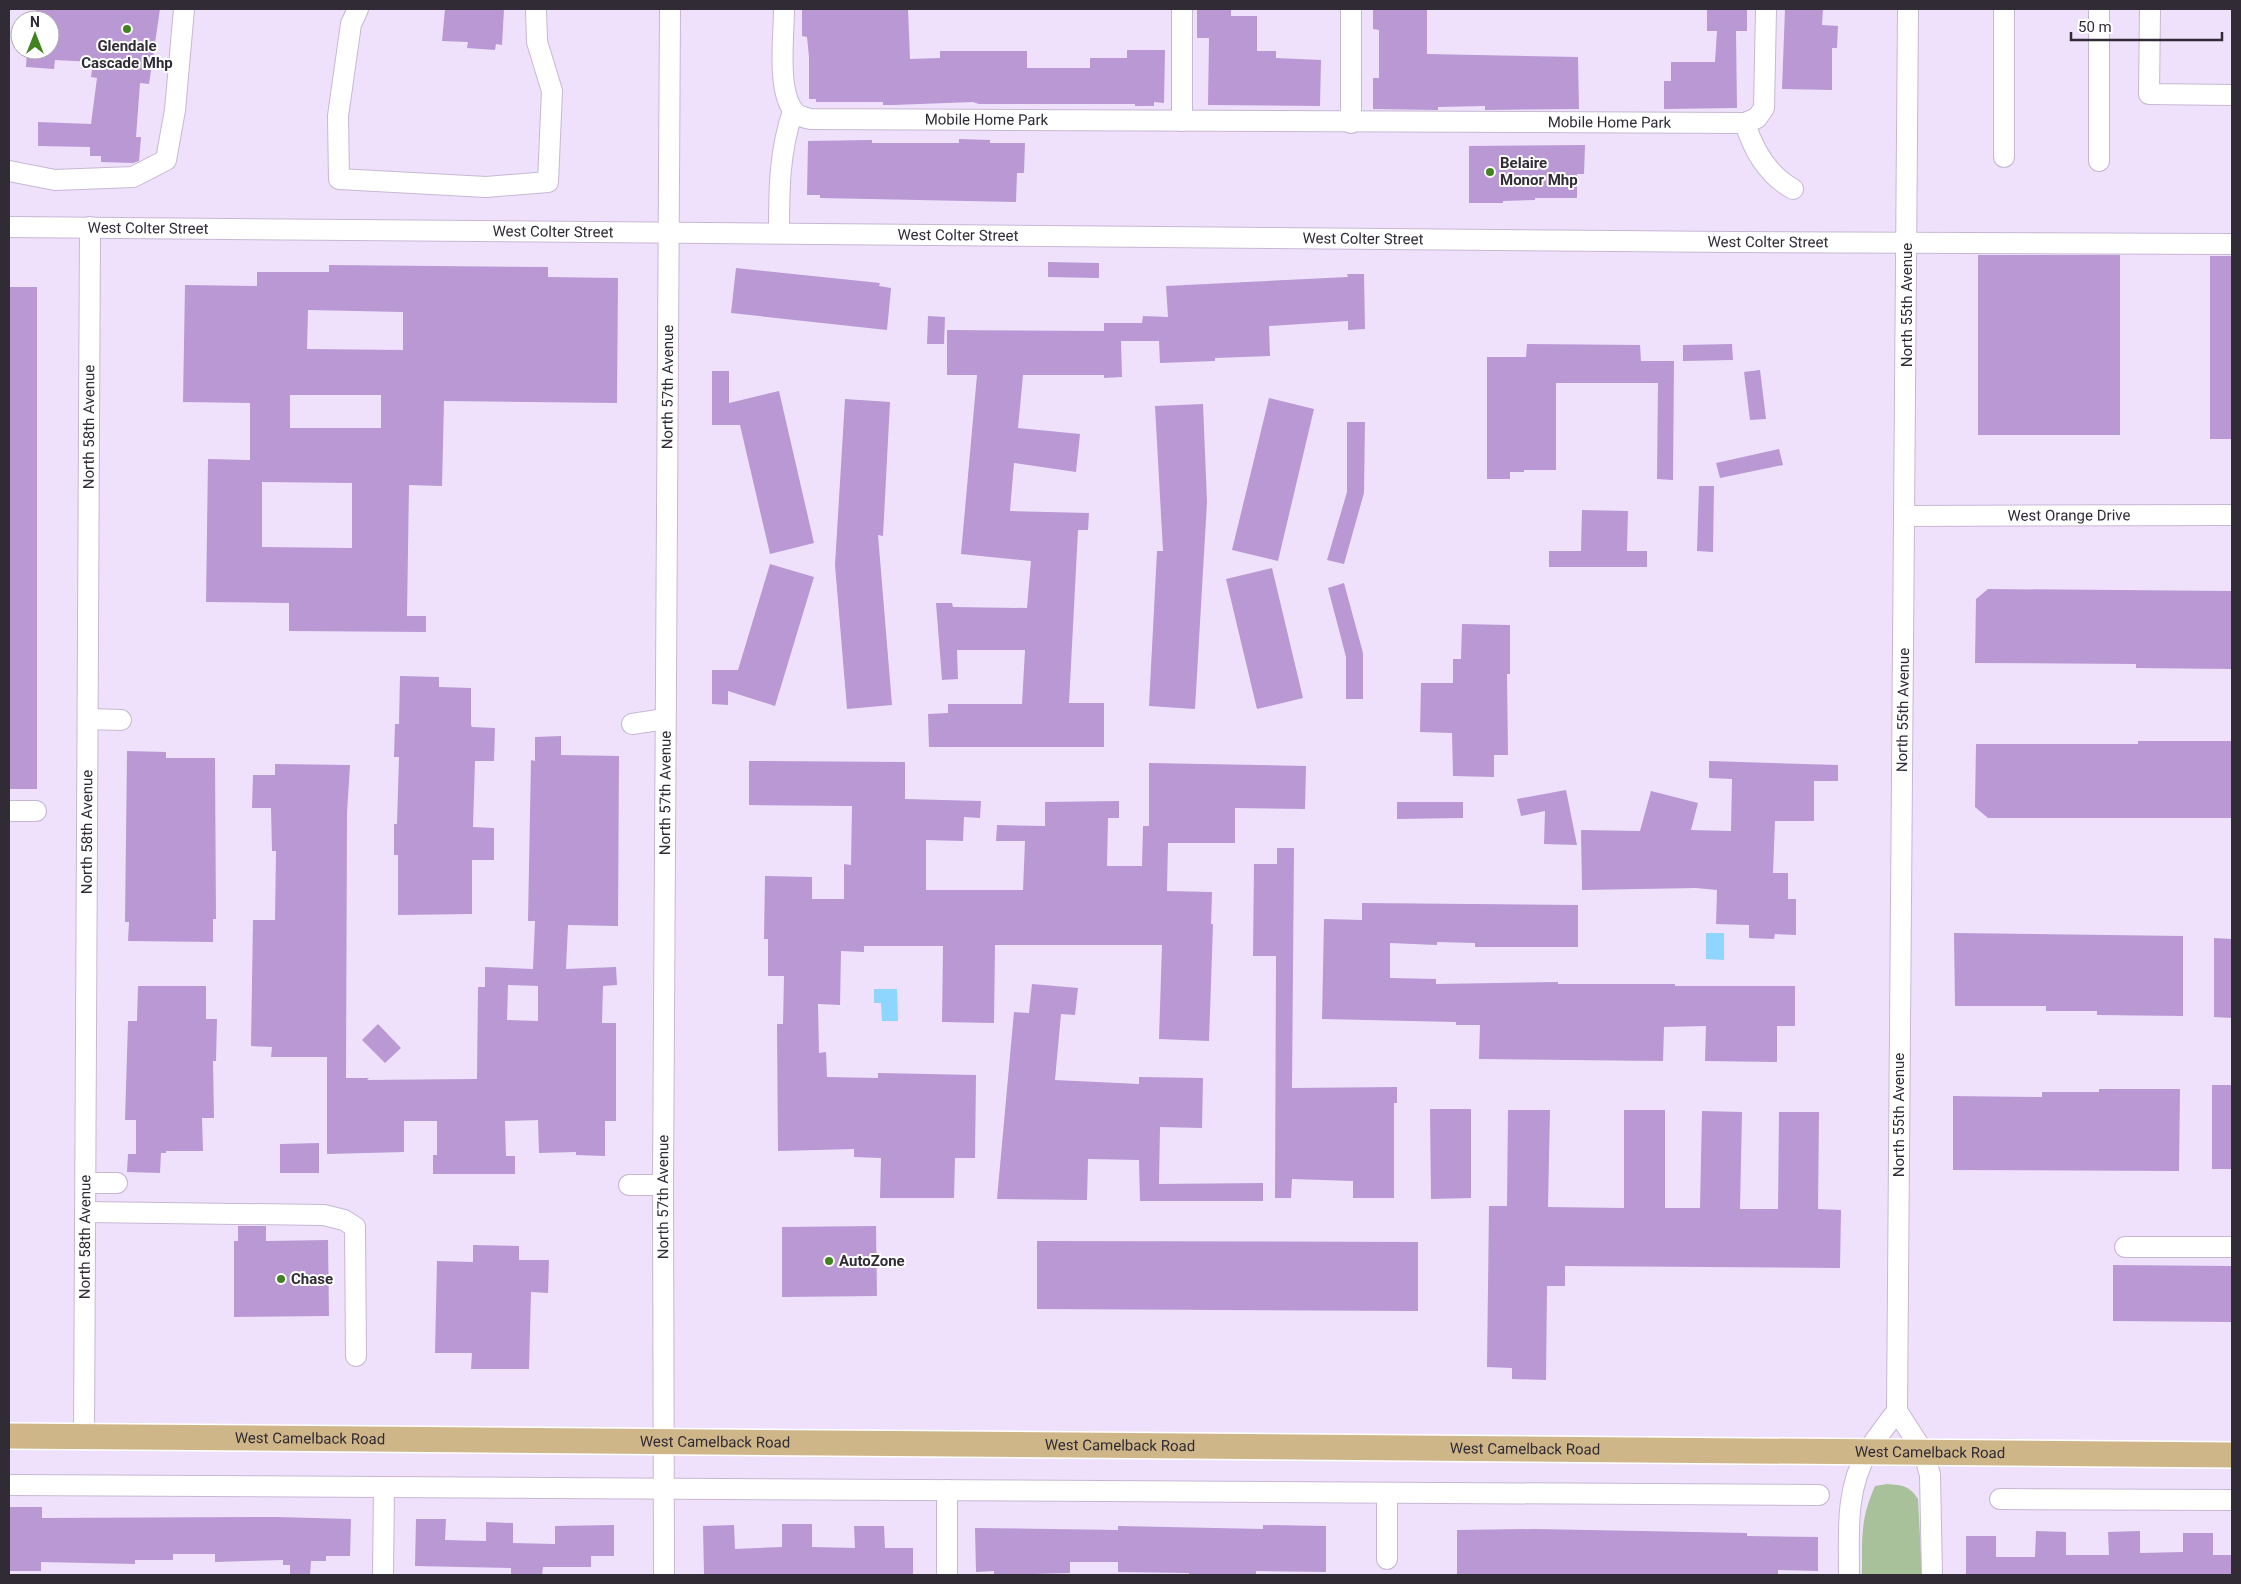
<svg xmlns="http://www.w3.org/2000/svg" width="2241" height="1584" viewBox="0 0 2241 1584" font-family="Roboto,sans-serif">
<style>
.green{fill:#a8c19a}
.water{fill:#8ed6fe}
.building{fill:#b998d3;fill-rule:evenodd}
.lines{fill:none;stroke-linecap:round;stroke-linejoin:round}
.minor-casing{stroke:#c6b8d2;stroke-width:22}
.major-casing{stroke:#fff;stroke-width:28}
.minor{stroke:#fff;stroke-width:20}
.major{stroke:#cfb688;stroke-width:25}
.poi-dot{fill:#438221;stroke:#fff;stroke-width:2}
.labels{text-anchor:middle;stroke-width:4;stroke-linejoin:round;paint-order:stroke}
.poi-label{font-size:15px;font-weight:bold;fill:#302b35;stroke:#fff;text-anchor:start}
.street-label{font-size:15px;fill:#302b35;stroke:#fff}
</style>
<rect width="100%" height="100%" fill="#efe1fc"/>
<path class="green" d="M1887,1484C1902,1485 1910,1486 1918,1499L1922,1575H1862C1862,1539 1860,1520 1875,1486Z"/>
<path class="water" d="M1706,933H1724V960L1706,959Z
M874,989H897L898,1021H882L881,1003H874Z"/>
<path class="building" d="M36,9H160L149,84L140,83L136,137H141L139,161L133,163L101,162V156H90V147L38,146V122L91,124L97,78L91,77L93,62L55,60L54,69L26,67L27,50H50V20H35Z
M445,9H504L502,45L496,44L495,50L467,48L468,42L442,41Z
M802,9H908L910,59L940,58V51H1027V68H1090V58H1127V50H1165L1164,103L1154,102V106H1135V104H979L973,102L893,105H883V102H816V99H809V57L807,37L802,36Z
M1197,9H1231V16H1257V51H1276V58L1321,60L1320,106L1208,105L1209,38H1197Z
M1373,9H1427V54L1578,57L1579,109L1485,110V106L1438,107V110L1373,109V78H1379V30L1373,29Z
M1707,9H1747V31H1736L1737,108L1664,109V81H1671V62H1715L1717,31H1707Z
M1785,9H1823L1822,25L1838,26L1837,48H1832V90L1782,89Z
M959,139L990,140V143H1025L1024,173H1017L1016,202L820,198V195H807L808,141L872,140V143H959Z
M1585,145L1584,174H1577V198H1535V200L1503,201V203H1469V146Z
M1978,255H2120V435H1978Z
M2210,256H2232V439H2210Z
M1048,262L1099,263V278L1048,277Z
M329,265L548,267V277L618,278L617,403L444,401L442,486L409,485L407,616H426V632L289,631V603L206,602L208,459L250,460V403L183,402L185,285L257,286V272H329ZM308,310L403,312V350L307,349ZM290,395H381V428H290ZM262,482L352,483V548L262,547Z
M736,268L880,283L879,286L891,288L887,330L731,313Z
M1347,274H1364L1365,329L1348,330V321L1269,326L1270,356L1215,358V361L1160,363L1159,341H1121L1122,377L1104,378V375H1023L1018,428L1080,434L1076,472L1014,463L1010,511L1089,513L1088,530H1078L1069,703H1104V747H929L928,714L948,713V704H1022L1025,650H957L958,679L942,680L936,603H952L953,607L1027,608L1031,561L961,554L977,375H947V330L1104,331V323H1142L1143,316L1168,317L1166,286L1348,277Z
M10,287H37V789H9Z
M928,316L945,317L944,344H927Z
M1527,344L1640,345L1641,361H1674L1673,480L1657,479L1658,383H1556V470H1524V472H1510V479H1487V357H1526Z
M1732,344L1733,360L1683,361V345Z
M1760,370L1766,419L1750,420L1744,372Z
M712,371H729V403L779,391L814,543L770,554L740,425H712Z
M1269,398L1314,409L1278,561L1232,550Z
M845,399L890,402L883,536L878,535L892,705L847,709L835,565Z
M1203,404L1207,502L1195,709L1149,706L1157,551H1163L1155,406Z
M1347,422H1365L1364,493L1344,564L1327,560L1347,492Z
M1779,449L1783,465L1720,478L1716,463Z
M1699,486H1714L1713,552L1697,551Z
M1582,510L1628,511L1627,551H1647V567H1549V551H1581Z
M770,564L814,577L775,706L728,691V705L712,704V670H738Z
M1272,568L1303,698L1257,709L1226,579Z
M1344,583L1363,653V699H1346V657L1328,588Z
M1988,589L2232,591V669L2136,668V664L1975,663L1976,599Z
M1462,624L1510,625V674H1507L1508,755H1494V777L1453,776L1452,733L1420,732L1421,683H1453V659H1461Z
M400,676L439,677V687L471,688V725L472,727L495,728L494,761H475L473,827L494,828V860H472V914L398,915V855H394V824H397L399,757H394L395,724H399Z
M561,736V755L619,756L618,926L568,925L566,969L616,967L617,985L603,986L602,1023H616V1121H605V1156L576,1155V1152L539,1153L538,1120L505,1121L506,1156H515V1174H433V1155H437V1121H404V1152L327,1154V1057H271L272,1047L251,1046L253,920H275L276,851H272L271,808H252L253,775H275V764L350,765L347,813L346,1078H369L367,1080L477,1079L478,987H485V967L533,969L535,921H528L531,760L535,761V737ZM508,985L538,986V1021L507,1020Z
M2138,741H2232V818H1988L1975,807L1976,744H2138Z
M127,751L166,752V758H215L216,919H213V942L128,941L129,922H125Z
M749,761L905,762V799L981,801L980,818L964,817L963,841L926,840V890H1023L1025,841H996L997,825L1045,826V802L1119,801V818H1108L1107,866H1142L1143,826H1149V763L1306,766L1305,809L1235,808V843H1168L1167,891L1212,892L1211,924H1213L1209,1041L1159,1039L1162,945H995L994,1023L942,1022L943,946H864V952L841,951L840,1005L818,1004L819,1053L826,1052L827,1077L878,1078V1073L976,1075L975,1158H955L954,1198H880L881,1158L854,1157V1149L778,1151L777,1024H783L784,976H768V939H764L765,876L812,877V899H844V864L851,865L852,806L749,805Z
M1709,761L1838,765V781H1814V821H1775L1773,873H1788V899H1796V935L1775,934L1774,939L1749,938V925L1716,924L1717,890L1696,888L1582,890L1581,830L1640,831L1651,791L1698,803L1691,830L1731,831L1732,779L1709,778Z
M1566,790L1577,845L1544,844L1545,811L1521,816L1517,799Z
M1397,802H1463V818L1397,819Z
M1277,848H1294L1292,1088L1397,1087V1103H1394V1198H1353V1181L1292,1179L1291,1198H1275L1276,956H1253L1254,864H1277Z
M1362,903L1578,905V947H1475V943L1437,942V945L1390,943V978L1436,979V984L1558,982V984H1675V986H1795V1026H1777V1062L1705,1061L1706,1026L1664,1027L1663,1061L1479,1059L1480,1025H1456V1022L1322,1019L1324,919L1362,920Z
M1954,933L2183,936V1016L2097,1015V1011H2046V1006H1955Z
M2214,938L2232,939V1018L2214,1017Z
M1032,984L1078,988L1075,1015L1061,1014L1055,1080L1139,1084V1077L1203,1078L1202,1128L1160,1127L1159,1184L1263,1183V1201H1140L1139,1160L1088,1159L1087,1200L997,1199L1014,1012L1029,1013Z
M138,986H206V1019H217L216,1061H213L214,1118H202L203,1151H166V1153H161L160,1173L127,1172L128,1154H136V1120H125L128,1021H137Z
M378,1024L401,1048L385,1063L362,1040Z
M2212,1085H2232V1169H2212Z
M2099,1089H2180L2179,1171L1953,1170V1096L2042,1097V1092H2099Z
M1430,1109H1471V1198L1431,1199Z
M1508,1110H1550L1548,1207L1624,1208V1110H1665V1208H1700L1702,1111L1742,1112L1740,1209H1778L1779,1112H1819L1818,1209L1841,1210L1840,1268L1565,1266V1286H1547L1546,1380L1512,1379V1368L1487,1367L1489,1206H1507Z
M319,1143V1173H280V1144Z
M238,1226H266V1241L328,1240L329,1316L234,1317V1241H238Z
M876,1226L877,1296L782,1297V1227Z
M1037,1241L1418,1242V1311L1037,1309Z
M473,1245L519,1246V1260H549L548,1293L531,1292L529,1369H471L472,1353H435L437,1261L473,1262Z
M2113,1265L2232,1266V1322L2113,1321Z
M9,1507H42V1518L277,1517L351,1519L350,1556H326V1561H311L310,1575H290V1565H283V1560L215,1562V1554H173V1560H135V1564L41,1562V1571H9Z
M416,1519H446L445,1540L486,1541V1522L513,1523V1543L555,1544V1526L614,1525V1556H591V1567H543L542,1575H511V1568L415,1566Z
M782,1524H812V1547L855,1548L854,1526H884L885,1548H913V1574H704L703,1526L734,1525L735,1549L782,1547Z
M1263,1525L1326,1526V1572L1256,1571V1575H1189V1573L1118,1572V1562H1070V1573L994,1575V1571L976,1572L975,1528L1118,1530V1526L1263,1529Z
M1535,1529L1747,1533V1536L1818,1537V1571L1778,1570V1575H1457V1530Z
M2036,1531L2066,1532V1555H2109L2108,1532L2140,1531V1553L2183,1552V1533H2213V1555H2232V1575H1966V1536H1996V1557H2035Z"/>
<g class="lines">
<defs>
<g id="minor">
<path d="M358,9L351,24L338,116L339,179L486,187L548,182L552,91L537,42L536,9"/>
<path id="s1" d="M784,9C784,35 777,89 793,110C797,116 803,117 810,119L1745,123L1757,118L1764,108L1766,9"/>
<path d="M1182,9V121"/>
<path d="M1908,9L1897,1411L1924,1453L1930,1475L1932,1575"/>
<path d="M2150,9L2149,94L2232,95"/>
<path d="M1351,123V9"/>
<path d="M1745,123C1753,149 1768,175 1793,189"/>
<path d="M2004,157V9"/>
<path d="M2099,161V9"/>
<path d="M9,171L55,180L133,177L166,160L175,110L184,9"/>
<path id="s2" d="M9,227L1733,242L2232,244"/>
<path d="M779,233C779,191 779,152 793,111"/>
<path id="s3" d="M1905,516L2232,515"/>
<path d="M88,719L121,720"/>
<path d="M632,724L665,719"/>
<path d="M9,811H36"/>
<path d="M86,1183H117"/>
<path d="M629,1185H663"/>
<path d="M86,1212L324,1215L344,1220L355,1227L356,1356"/>
<path d="M2125,1247H2232"/>
<path id="s4" d="M84,1437L90,227"/>
<path d="M9,1485L1819,1495"/>
<path d="M947,1490V1575"/>
<path d="M1387,1493V1559"/>
<path d="M2000,1499L2232,1500"/>
<path d="M383,1575L384,1487"/>
<path id="s5" d="M664,1575L663,1185L670,9"/>
<path d="M1849,1575C1849,1534 1845,1489 1868,1451C1877,1437 1887,1424 1897,1411"/>
</g>
<g id="major">
<path id="s6" d="M9,1436L2232,1455"/>
</g>
</defs>
<use href="#minor" class="minor-casing"/>
<use href="#major" class="major-casing"/>
<use href="#minor" class="minor"/>
<use href="#major" class="major"/>
</g>
<g class="poi-dot">
<circle cx="127" cy="29" r="5"/>
<circle cx="1490" cy="172" r="5"/>
<circle cx="829" cy="1261" r="5"/>
<circle cx="281" cy="1279" r="5"/>
</g>
<g class="labels">
<g class="poi-label">
<text x="127" y="51" text-anchor="middle">Glendale<tspan x="127" dy="17">Cascade Mhp</tspan></text>
<text x="1500" y="168">Belaire<tspan x="1500" dy="17">Monor Mhp</tspan></text>
<text x="839" y="1266">AutoZone</text>
<text x="291" y="1284">Chase</text>
</g>
<g class="street-label">
<text dy="5" stroke="none"><textPath href="#s1" startOffset="299">Mobile Home Park</textPath></text>
<text dy="5" stroke="none"><textPath href="#s1" startOffset="922">Mobile Home Park</textPath></text>
<text dy="5" stroke="none"><textPath href="#s2" startOffset="139">West Colter Street</textPath></text>
<text dy="5" stroke="none"><textPath href="#s2" startOffset="544">West Colter Street</textPath></text>
<text dy="5" stroke="none"><textPath href="#s2" startOffset="949">West Colter Street</textPath></text>
<text dy="5" stroke="none"><textPath href="#s2" startOffset="1354">West Colter Street</textPath></text>
<text dy="5" stroke="none"><textPath href="#s2" startOffset="1759">West Colter Street</textPath></text>
<text transform="translate(1907 305) rotate(-90)" y="5">North 55th Avenue</text>
<text dy="5" stroke="none"><textPath href="#s5" startOffset="1188">North 57th Avenue</textPath></text>
<text dy="5" stroke="none"><textPath href="#s4" startOffset="1010">North 58th Avenue</textPath></text>
<text dy="5" stroke="none"><textPath href="#s3" startOffset="164">West Orange Drive</textPath></text>
<text transform="translate(1903 710) rotate(-89)" y="5">North 55th Avenue</text>
<text dy="5" stroke="none"><textPath href="#s5" startOffset="782">North 57th Avenue</textPath></text>
<text dy="5" stroke="none"><textPath href="#s4" startOffset="605">North 58th Avenue</textPath></text>
<text transform="translate(1899 1115) rotate(-90)" y="5">North 55th Avenue</text>
<text dy="5" stroke="none"><textPath href="#s5" startOffset="378">North 57th Avenue</textPath></text>
<text dy="5" stroke="none"><textPath href="#s4" startOffset="200">North 58th Avenue</textPath></text>
<text dy="5" stroke="none"><textPath href="#s6" startOffset="301">West Camelback Road</textPath></text>
<text dy="5" stroke="none"><textPath href="#s6" startOffset="706">West Camelback Road</textPath></text>
<text dy="5" stroke="none"><textPath href="#s6" startOffset="1111">West Camelback Road</textPath></text>
<text dy="5" stroke="none"><textPath href="#s6" startOffset="1516">West Camelback Road</textPath></text>
<text dy="5" stroke="none"><textPath href="#s6" startOffset="1921">West Camelback Road</textPath></text>
</g>
</g>
<rect width="2241" height="1584" fill="none" stroke="#302b35" stroke-width="20"/>
<g transform="translate(35 35)"><circle r="24" fill="#ffffff" stroke="#acaaae"/>
<path d="M0-4L9 19L0 12L-9 19Z" fill="#438221"/>
<text y="-8" font-size="14" font-weight="bold" text-anchor="middle" fill="#302b35">N</text>
</g>
<path d="M2071 32v8h151v-8" fill="none" stroke="#302b35" stroke-width="2.5"/>
<text x="2078" y="32" font-size="15" fill="#302b35" stroke="#ffffff" stroke-width="4" paint-order="stroke">50 m</text>
</svg>
